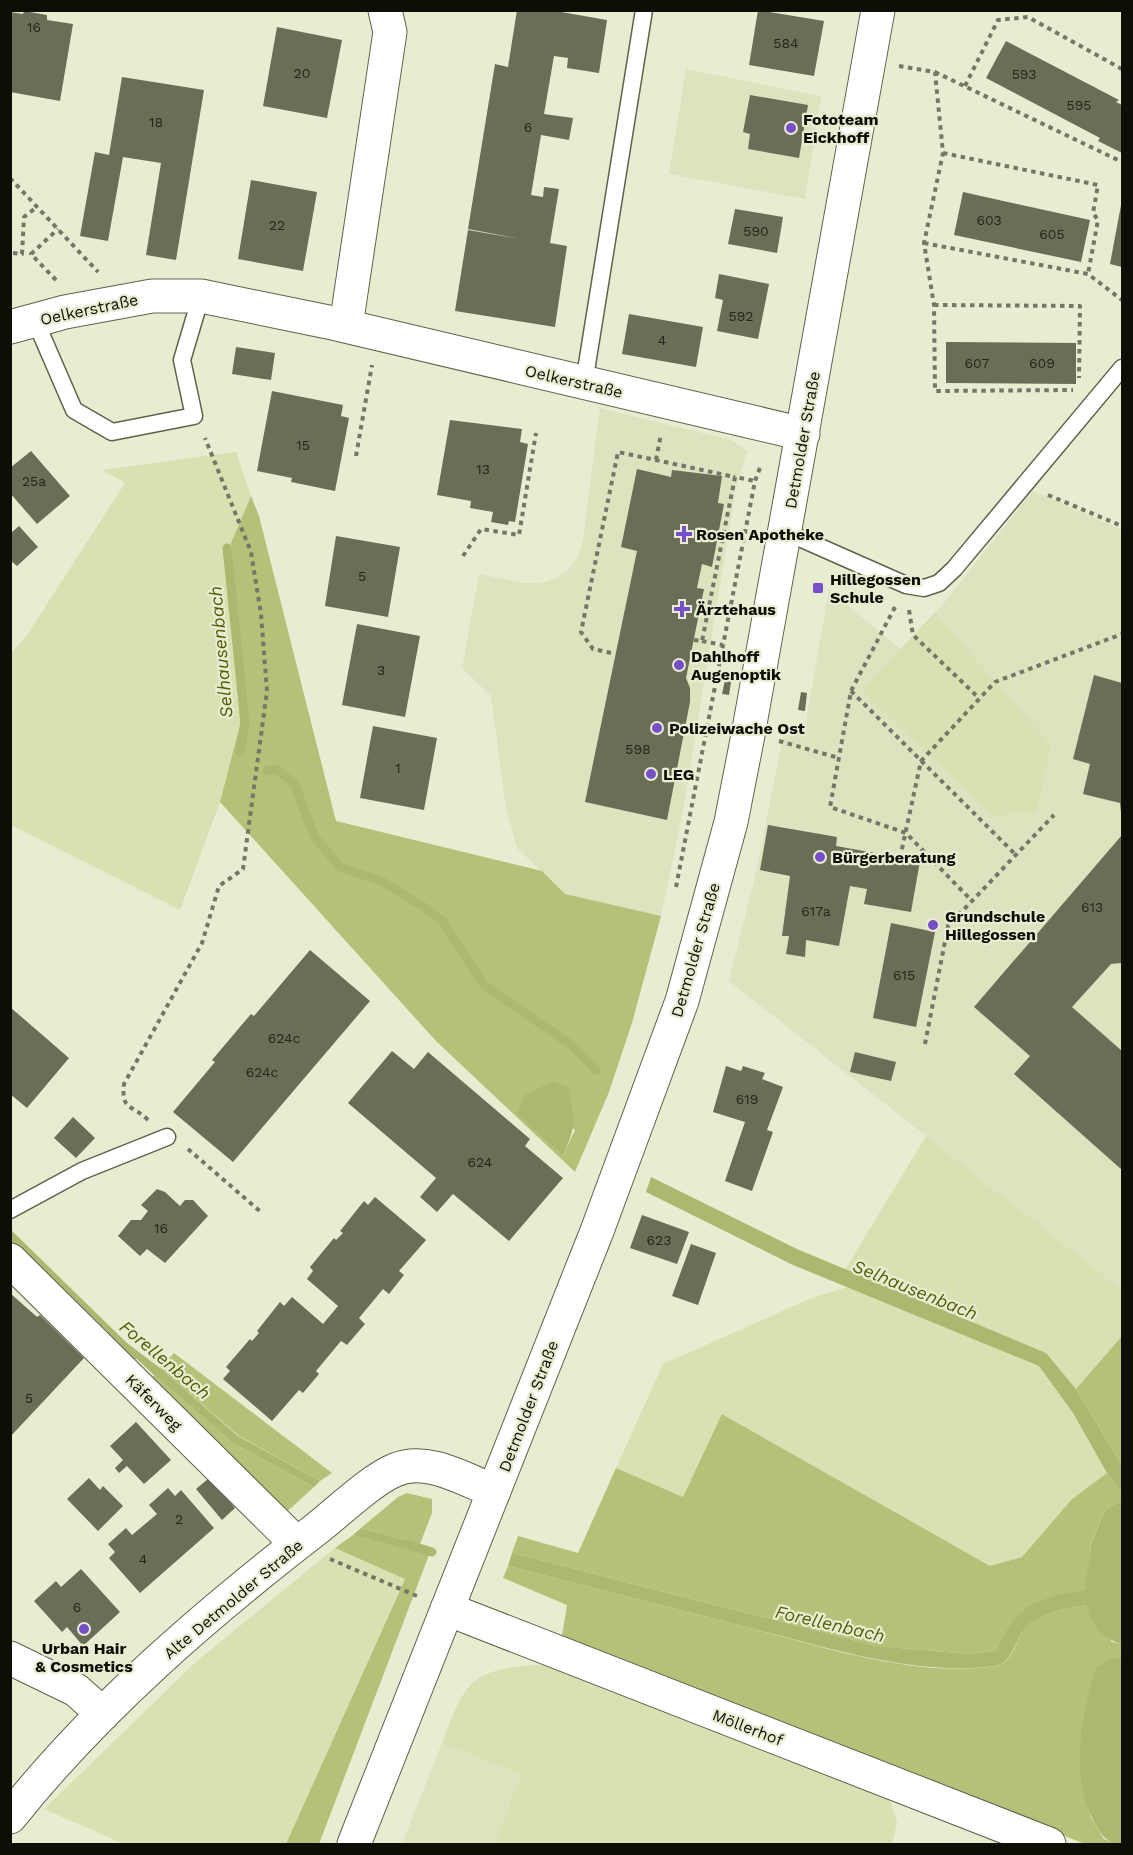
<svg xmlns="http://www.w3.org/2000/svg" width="1133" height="1855" viewBox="0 0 1133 1855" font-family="'Work Sans',sans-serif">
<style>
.built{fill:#dde2bf}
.green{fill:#d9e0b2}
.forest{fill:#b6c078;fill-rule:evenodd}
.water{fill:#aeb770}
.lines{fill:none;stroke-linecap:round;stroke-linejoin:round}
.stream{stroke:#aeb770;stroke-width:9}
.building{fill:#6a6e56}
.service-casing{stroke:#5f624b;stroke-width:19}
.minor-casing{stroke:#5f624b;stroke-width:35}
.tertiary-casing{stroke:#5f624b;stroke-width:35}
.path{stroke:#737765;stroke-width:4;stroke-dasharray:4.5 4.5;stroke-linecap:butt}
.service{stroke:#fff;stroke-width:16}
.minor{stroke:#fff;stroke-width:33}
.tertiary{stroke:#fff;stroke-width:33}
.poi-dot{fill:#764ec7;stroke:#e8edd1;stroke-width:2}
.labels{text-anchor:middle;stroke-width:4.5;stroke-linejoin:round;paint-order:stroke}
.number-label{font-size:14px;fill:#24271a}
.poi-label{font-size:16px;font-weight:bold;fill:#0d0f06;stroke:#e8edd1;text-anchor:start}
.street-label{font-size:16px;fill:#0d0f06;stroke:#e8edd1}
.water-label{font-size:18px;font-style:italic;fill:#555c06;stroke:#e8edd1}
</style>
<rect width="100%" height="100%" fill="#e8edd1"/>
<path class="built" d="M686,69L821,96L805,199L669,174Z
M600,408L731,440L747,451L736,488L683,811L661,916L565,894L517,848L506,808L491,696L462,668L479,574L523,583H541L556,578L568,570L578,557L583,540Z
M1033,491L1122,530V1290L729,981L757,869L783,736L806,721L829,590L900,649L943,604Z
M442,1743L521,1774L494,1844H402Z"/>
<path class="green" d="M236,452L251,496L231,543L240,725L220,802L180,910L11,825L10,654L27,635L125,483L102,470Z
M935,613L1051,745L1036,813L1014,811L996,818L861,690Z
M926,1136L1122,1290V1336L1076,1389L1045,1353L845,1270Z
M848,1287L1039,1366L1073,1413L1107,1473L1072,1499L1022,1557L991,1567L723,1414L683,1497L616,1468L663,1364L814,1297Z
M335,1548L405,1578L286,1844H124L44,1809L197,1661Z
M534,1665L557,1666L889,1796L897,1823L892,1844H494L521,1774L442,1743C465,1685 467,1670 534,1665Z"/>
<path class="forest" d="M251,496L259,516L336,821L542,871L565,894L661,916L632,1023L609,1092L575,1172L436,1041L220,802L240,725L231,543ZM525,1095L575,1130L563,1155Z
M1122,1336V1465L1076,1389Z
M174,1353L332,1473L320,1481L239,1436L160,1368Z
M154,1375L233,1443L314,1487L281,1517L146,1384Z
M722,1414L990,1566L1022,1557L1072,1499L1107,1473L1122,1493V1500L1105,1510L1091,1543L1086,1591C1039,1598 1016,1606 996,1651L969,1654L876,1646L512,1553L518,1536L578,1553L616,1468L683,1497Z
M407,1493L432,1499V1513L420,1544L361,1528L398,1497Z
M353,1535L429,1555L319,1844H286L405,1579L335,1548Z
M508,1566C590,1587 672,1608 754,1629C826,1648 921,1678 995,1666C1016,1663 1015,1634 1031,1623C1048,1611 1067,1608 1087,1605L1112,1642L1122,1644V1658H1113L1090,1816L1104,1839L1117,1844H1085L562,1636L567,1605L503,1578Z"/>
<path class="water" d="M553,1081L568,1087C575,1120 577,1125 563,1155L517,1114L525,1095Z
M651,1177L797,1249L1046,1353L1076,1389L1122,1465V1493L1107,1473L1073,1413L1039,1366L793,1265L646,1192Z
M10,1229L127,1343L160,1368L238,1436L320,1481L314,1487L233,1443L154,1375L11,1242Z
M1122,1500V1644C1104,1640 1089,1623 1087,1605C1067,1608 1048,1611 1031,1623C1015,1634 1015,1663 995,1666C920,1677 827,1648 754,1629C672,1608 590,1587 508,1566L512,1553L876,1646L969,1654L996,1651C1017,1603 1037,1599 1085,1590L1091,1544L1105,1510Z
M361,1528L420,1544L416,1552L353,1535Z
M1113,1658H1122V1844C1110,1844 1103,1838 1097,1827C1068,1781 1081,1717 1096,1668Z"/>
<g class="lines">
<path class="stream" d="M227,548L245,723L240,752
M267,771L277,769L295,785L314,836L340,867L381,881L424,907L442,921L484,985L571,1045L596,1070
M110,1336L134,1355
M406,1544L432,1552"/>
</g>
<path class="building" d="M517,10H550L607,20L599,73L567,68L568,58L554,56L544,114L573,118L569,140L541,135L531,195L543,197L544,187L559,189L550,243L567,246L555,327L455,311L468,230L520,239L468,229L495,64L508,67Z
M758,10L824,21L814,76L749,65Z
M24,11L47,15V20L73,24L60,101L10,92V12L23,14Z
M277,27L342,40L327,118L263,106Z
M1006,41L1119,100L1116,102L1122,105V153L1098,141L1100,138L986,78Z
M122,77L204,90L176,260L146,255L161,163L123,157L108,241L80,236L95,152L109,155Z
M750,95L808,105L799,158L748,149L750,134L743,132Z
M251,180L317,192L303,271L238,259Z
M963,192L1090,220L1081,262L954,235Z
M1121,205H1122V267L1110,264Z
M735,209L783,217L777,253L728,244Z
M719,274L769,284L758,339L717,331L723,300L715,298Z
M629,314L703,327L696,367L622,354Z
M946,342L1076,343V384L946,383Z
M236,347L275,353L271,380L232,374Z
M272,391L343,405L341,416L349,418L335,491L291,482L292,478L257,471Z
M450,420L522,429L520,442L528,444L515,522L509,521L508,525L491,522L493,512L470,508L471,501L437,495Z
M31,451L70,496L37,524L10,493V468Z
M637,469L671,477L672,470L722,476L718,503L724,504L712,567L702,564L697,588L704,589L686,678L690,688V702L667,820L585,802L637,551L621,547Z
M19,526L38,547L17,566L10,560V534Z
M336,536L400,547L388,617L325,606Z
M357,624L420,636L405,717L342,705Z
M726,675L732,676L729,695L722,694Z
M1094,675L1122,683V822L1120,803L1083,794L1090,764L1073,759Z
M801,692L807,693L805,711L798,710Z
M373,726L437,738L424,810L360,798Z
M768,825L837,837L836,846L920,861L911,912L864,904L867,889L850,886L839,946L806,940L805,957L786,954L789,936H782L790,876L760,870Z
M1122,835V963L1111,964L1072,1007L1122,1051V1170L1014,1074L1030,1056L974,1007Z
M891,923L935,932L916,1027L873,1018Z
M310,950L370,1001L233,1162L173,1112L215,1062L212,1060L251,1014L254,1016Z
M10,1007L69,1058L27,1108L10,1094Z
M392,1051L414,1069L428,1052L530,1139L525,1146L563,1178L509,1241L453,1194L437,1212L420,1197L436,1178L348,1103Z
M855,1052L896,1062L891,1081L850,1072Z
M726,1066L741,1071L743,1066L765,1073L762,1079L783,1087L767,1130L773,1132L752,1191L725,1181L745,1122L713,1112Z
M73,1117L95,1138L76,1158L54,1138Z
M157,1189L165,1192L180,1206L185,1200H193L208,1216L165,1263L147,1249L140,1256L118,1236L131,1220H141L148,1211L141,1205Z
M375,1197L426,1240L399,1271L404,1275L389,1294L383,1289L359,1318L365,1324L347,1345L341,1341L316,1371L319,1374L303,1393L299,1390L272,1421L223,1379L230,1371L226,1367L250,1339L252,1341L259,1333L257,1331L280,1302L284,1306L292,1297L323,1324L338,1306L307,1279L313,1271L310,1267L334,1238L336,1240L343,1233L340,1231L364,1201L368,1205Z
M642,1215L689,1232L677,1264L630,1248Z
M691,1244L716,1253L698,1305L672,1296Z
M10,1293L37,1317L40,1315L84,1358L10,1437Z
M136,1422L171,1460L144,1484L127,1466L119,1473L115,1468L123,1460L110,1446Z
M89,1478L100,1490L103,1486L123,1506L98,1531L67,1499Z
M209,1478L235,1508L222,1520L196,1489Z
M168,1488L175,1496L181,1490L214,1528L140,1593L109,1558L115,1552L108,1544L126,1528L132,1535L157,1514L149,1505Z
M81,1569L120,1612L83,1646L67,1627L62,1632L34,1601L56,1581L61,1587Z"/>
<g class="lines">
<defs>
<path id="service" d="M35,320L74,410L112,432L194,416L182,360L201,296
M584,383L644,10
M786,532L906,585L924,588L939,583L954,569L1122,368
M10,1210L82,1171L167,1137"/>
<path id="minor" d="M346,326L390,32L385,10
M10,327L65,312L152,296H201L328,322L803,434
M10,1260L297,1544
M447,1609L1049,1844
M10,1658L76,1690L103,1714
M10,1817C97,1708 205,1615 315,1530C337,1513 371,1480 395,1470C427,1456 465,1480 494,1491"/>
<path id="tertiary" d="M354,1844L597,1231L682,1001L731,822L748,735L878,10"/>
</defs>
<use href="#service" class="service-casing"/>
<use href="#minor" class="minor-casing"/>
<use href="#tertiary" class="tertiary-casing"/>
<path class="path" d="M899,66L935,72L943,153L924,243L934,305L935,391L1073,390
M935,72L1122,162
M965,86L998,20L1028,17L1122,69
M943,153L1098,185L1093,213L1098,220L1088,274
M10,178L98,272
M924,243L1088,274L1122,300
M13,253L22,254L24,217L37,207
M56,280L31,254L58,229
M934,305L1080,306L1079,378
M356,456L372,365
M656,460L661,434
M1048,495L1122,526
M463,556L481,529L519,535L536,433
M895,607L851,691L830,807L906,833L972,901
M909,610L913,635L979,698
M694,640L702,641L735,477L755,481
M702,641L723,645
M611,653L593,649L581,632L618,452L735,477
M851,691L1016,855
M779,741L839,758
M900,858L921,761L995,682L1122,634
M676,887L755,481L761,465
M925,1044L948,926L1054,815
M148,1120C132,1104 121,1111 124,1084L202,943L219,886L243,869L267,691L261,614L251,552L205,438
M188,1149L262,1213
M330,1559L417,1596"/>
<use href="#service" class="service"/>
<use href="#minor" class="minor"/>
<use href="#tertiary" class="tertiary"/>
</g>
<g class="poi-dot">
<circle cx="791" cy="128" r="6"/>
<path d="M681 525h6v6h6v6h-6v6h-6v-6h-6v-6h6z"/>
<rect x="812" y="582" width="12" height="12" rx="3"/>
<path d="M679 600h6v6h6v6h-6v6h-6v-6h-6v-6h6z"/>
<circle cx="679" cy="665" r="6"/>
<circle cx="657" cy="728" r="6"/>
<circle cx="651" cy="774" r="6"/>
<circle cx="820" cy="857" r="6"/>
<circle cx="933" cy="925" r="6"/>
<circle cx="84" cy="1629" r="6"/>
</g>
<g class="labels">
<g class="number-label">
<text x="34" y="32">16</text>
<text x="786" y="48">584</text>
<text x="302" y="78">20</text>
<text x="1024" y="79">593</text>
<text x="1079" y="110">595</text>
<text x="156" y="127">18</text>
<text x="528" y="132">6</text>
<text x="989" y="225">603</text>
<text x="277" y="230">22</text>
<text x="756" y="236">590</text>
<text x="1052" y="239">605</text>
<text x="741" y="321">592</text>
<text x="662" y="345">4</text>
<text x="977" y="368">607</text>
<text x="1042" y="368">609</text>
<text x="303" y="450">15</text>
<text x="483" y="474">13</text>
<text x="34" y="486">25a</text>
<text x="362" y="581">5</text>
<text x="381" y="675">3</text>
<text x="638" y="754">598</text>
<text x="398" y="773">1</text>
<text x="1092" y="912">613</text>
<text x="816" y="916">617a</text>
<text x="904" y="980">615</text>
<text x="284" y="1043">624c</text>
<text x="262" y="1077">624c</text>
<text x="747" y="1104">619</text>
<text x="480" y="1167">624</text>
<text x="161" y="1233">16</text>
<text x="659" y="1245">623</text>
<text x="29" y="1403">5</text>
<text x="179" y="1524">2</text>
<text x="143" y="1564">4</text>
<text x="77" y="1612">6</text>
</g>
<g class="poi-label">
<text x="803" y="125">Fototeam<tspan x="803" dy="18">Eickhoff</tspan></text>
<text x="696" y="540">Rosen Apotheke</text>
<text x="830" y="585">Hillegossen<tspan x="830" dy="18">Schule</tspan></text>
<text x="696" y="615">Ärztehaus</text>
<text x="691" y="662">Dahlhoff<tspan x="691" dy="18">Augenoptik</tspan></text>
<text x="669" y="734">Polizeiwache Ost</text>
<text x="663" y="780">LEG</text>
<text x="832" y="863">Bürgerberatung</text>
<text x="945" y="922">Grundschule<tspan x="945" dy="18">Hillegossen</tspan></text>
<text x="84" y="1654" text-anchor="middle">Urban Hair<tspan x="84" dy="18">&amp; Cosmetics</tspan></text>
</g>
<g class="street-label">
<text transform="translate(89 309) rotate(-12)" y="6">Oelkerstraße</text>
<text transform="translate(574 381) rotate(13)" y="6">Oelkerstraße</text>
<text transform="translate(802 440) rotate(-80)" y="6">Detmolder Straße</text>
<text transform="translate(695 950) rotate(-74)" y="6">Detmolder Straße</text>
<text transform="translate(154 1402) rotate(45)" y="6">Käferweg</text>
<text transform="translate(528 1406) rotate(-69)" y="6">Detmolder Straße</text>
<text transform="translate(233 1599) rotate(-40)" y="6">Alte Detmolder Straße</text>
<text transform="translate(748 1727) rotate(21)" y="6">Möllerhof</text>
</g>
<g class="water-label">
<text transform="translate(221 652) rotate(-95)" y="6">Selhausenbach</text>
<text transform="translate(915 1290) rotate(22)" y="6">Selhausenbach</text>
<text transform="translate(165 1360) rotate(40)" y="6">Forellenbach</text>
<text transform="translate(830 1624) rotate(13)" y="6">Forellenbach</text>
</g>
</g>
<rect width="1133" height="1855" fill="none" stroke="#0d0f06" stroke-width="24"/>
</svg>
